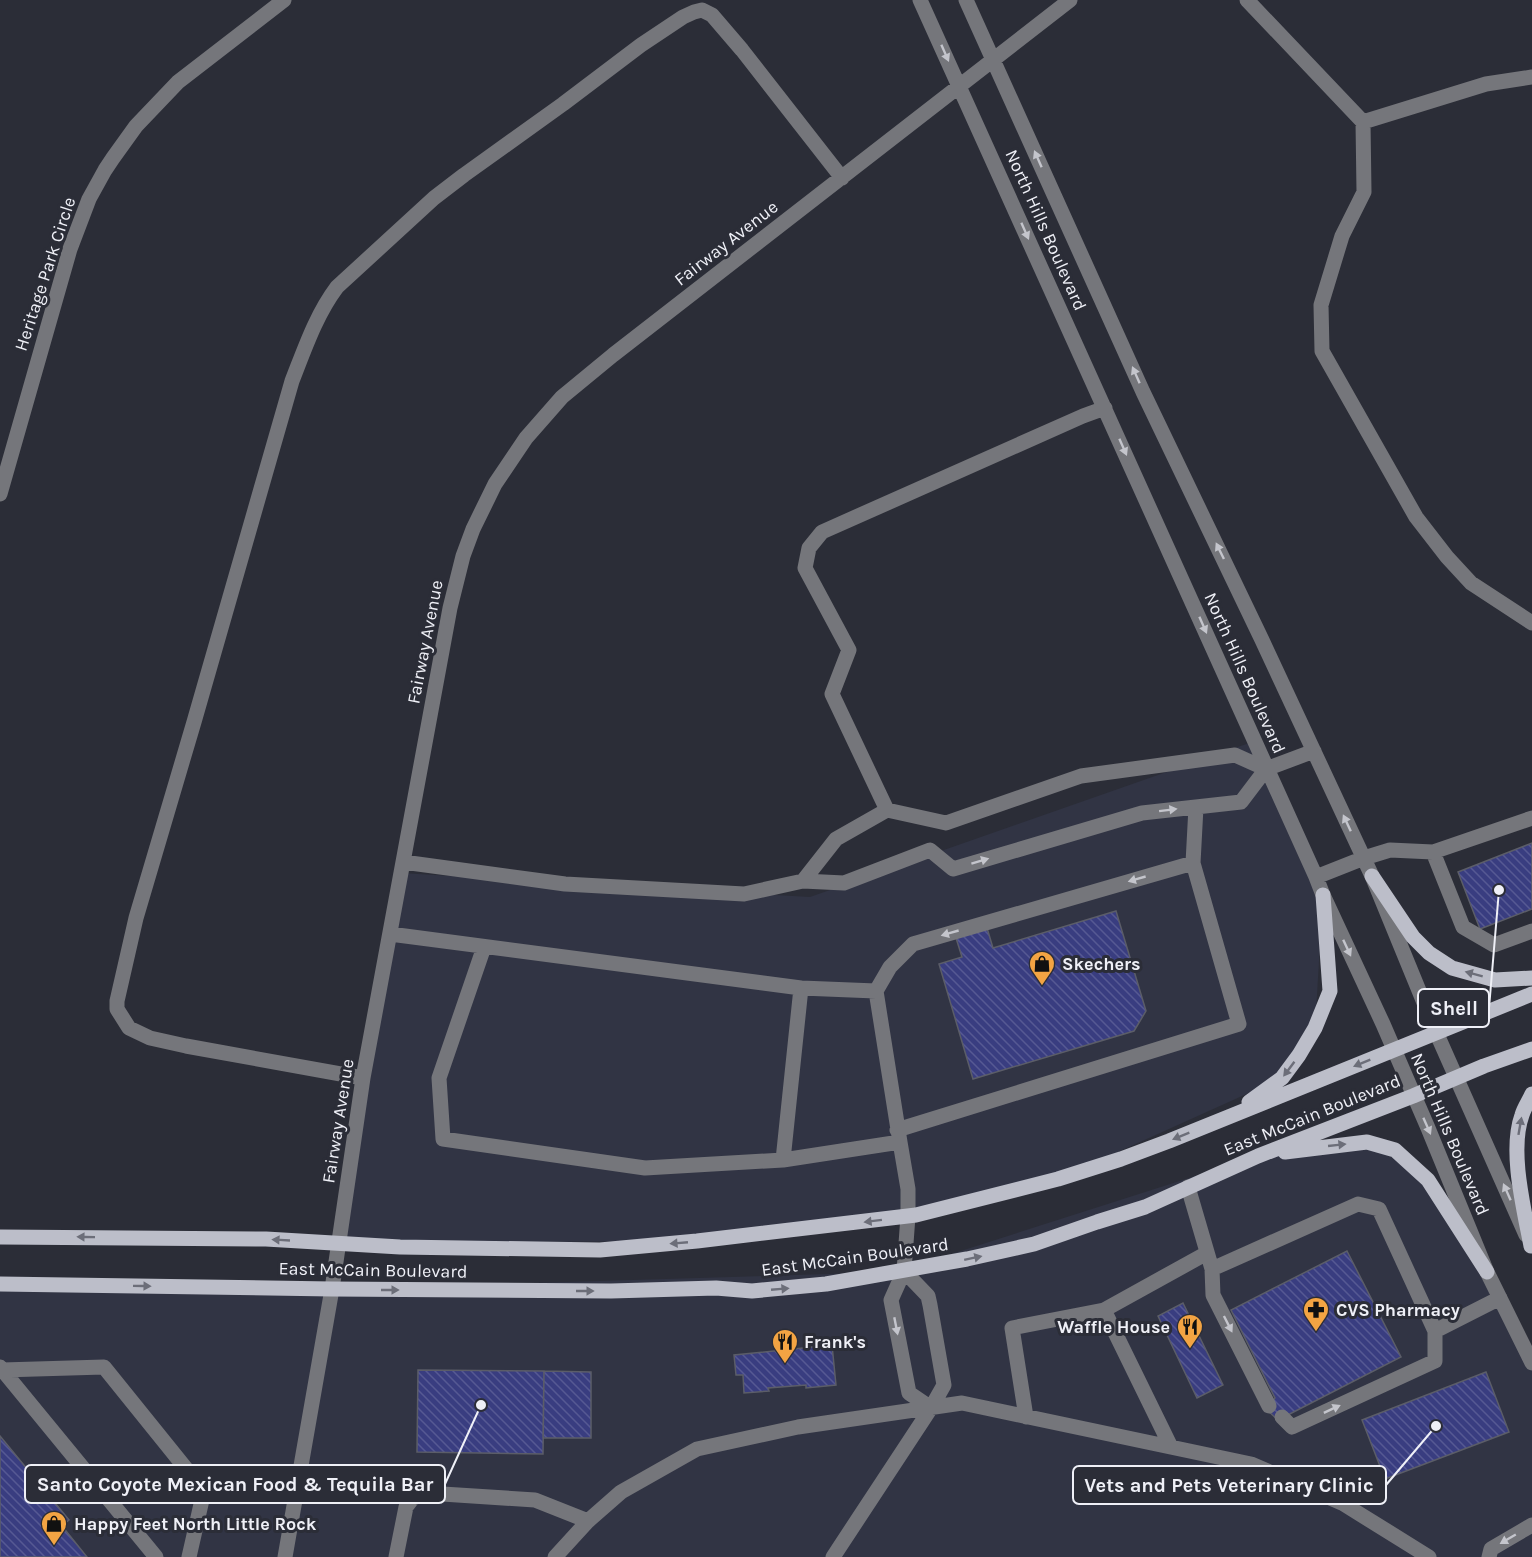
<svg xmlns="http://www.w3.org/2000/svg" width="1532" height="1557" viewBox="0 0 1532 1557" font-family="Karla,sans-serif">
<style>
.built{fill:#313444}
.building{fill:url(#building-back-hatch);stroke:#5b5d68;stroke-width:1.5}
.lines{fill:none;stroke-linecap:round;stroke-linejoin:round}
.minor{stroke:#75767b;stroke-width:15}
.major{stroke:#bcbec9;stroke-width:15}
.oneway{fill:#c4c5cc}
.oneway2{fill:#6c6e79}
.labels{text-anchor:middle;stroke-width:6;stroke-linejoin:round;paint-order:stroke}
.street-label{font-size:18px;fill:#eff0f7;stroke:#2b2d37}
.poi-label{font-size:18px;font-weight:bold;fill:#eff0f7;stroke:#2b2d37;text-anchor:start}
.leader{fill:none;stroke:#eff0f7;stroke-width:2}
.callout-dot{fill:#eff0f7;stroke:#2b2d37;stroke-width:2}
.callout{fill:#2b2d37;stroke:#eff0f7;stroke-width:2}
.callout-label{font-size:20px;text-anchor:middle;font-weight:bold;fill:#eff0f7}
</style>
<defs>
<pattern id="building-back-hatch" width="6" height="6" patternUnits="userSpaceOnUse" patternTransform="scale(1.5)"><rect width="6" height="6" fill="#393d80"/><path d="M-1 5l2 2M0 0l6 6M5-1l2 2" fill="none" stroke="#565993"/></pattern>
</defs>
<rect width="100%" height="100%" fill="#2b2d37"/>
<path class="built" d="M1255,741L1323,895L1315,1028L1282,1078L1058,1179L958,1204L697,1241L339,1243L401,873L810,897Z
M1367,1142L1428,1180L1532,1355V1557H0V1284L332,1289L895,1272L1258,1156Z"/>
<path class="building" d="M1532,843V909L1480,929L1458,872Z
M1116,911L1146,1011L1134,1031L973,1079L939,964L962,957L956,938L987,928L993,948Z
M1347,1251L1401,1357L1278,1420L1266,1409L1275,1398L1231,1310Z
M1183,1303L1223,1385L1197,1398L1158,1316Z
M832,1345L836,1385L806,1388V1385L768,1388L769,1391L744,1393L743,1375H736L734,1355Z
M418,1370L544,1371L543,1454L417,1452Z
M544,1371L591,1372V1438H543Z
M1486,1372L1509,1432L1385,1479L1362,1420Z
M0,1436L69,1520L62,1526L87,1557H0Z"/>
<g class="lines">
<path class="minor" d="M920,0L1316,877L1323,895L1383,1024L1428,1128L1487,1272L1532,1363
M966,0L1143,392L1262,640L1372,876L1436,1032L1526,1235
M1247,0L1363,122L1486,84L1532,77
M1363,122L1364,192L1342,236L1321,305L1322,351L1416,517L1447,557L1471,583L1532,623
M1105,408L1083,416L822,532L809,548L805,568L849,650L832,694L887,810L946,823L1081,776L1235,755L1266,769
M0,494L70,249L89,199L105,170L113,158L136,126L178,82L284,0
M1433,852L1463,927L1494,945L1532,931
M403,862L565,884L744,894L803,881L844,883L930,850L953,869L1142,813L1241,802L1266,769L1314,751
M1316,877L1364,858L1390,850L1433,852L1532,818
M803,881L836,839L887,810
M390,934L801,988L783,1160L900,1142L876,991L801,988
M484,947L439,1078L443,1139L645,1168L783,1160
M876,991L890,967L913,944L1193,863
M363,1078L186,1046L150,1038L129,1028L117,1009V1001L136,918L194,722L292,381C305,348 316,315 337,287L434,198L464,175L563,104L641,45L683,17L694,12L702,10L712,15L742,50L842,178
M897,1130L1239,1024L1193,863L1196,807
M900,1142L908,1189V1216L904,1271L891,1300L909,1393L931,1408L944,1385L930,1305L928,1296L904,1271
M1188,1187L1212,1269L1358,1204L1379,1209L1435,1331L1500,1298
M1212,1269L1213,1295L1269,1406
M1104,1310L1171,1447
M0,1367L156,1557
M2,1370L104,1367L204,1491L189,1557
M1026,1417L1012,1328L1104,1310L1207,1253
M1282,1417L1292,1427L1435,1361V1331
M285,1557L332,1289L363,1078L450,608L463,556L473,529L495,484L526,438L562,397L613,355L1070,0
M396,1557L406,1507L413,1498L427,1493L535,1500L588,1521
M555,1557L588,1521L621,1492L697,1449L798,1427L962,1403L1251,1464L1342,1503L1429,1557
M833,1557L931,1408
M1489,1557L1491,1549L1532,1525"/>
<path class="major" d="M1372,876L1413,937L1429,953L1452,968L1495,980L1532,978
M1249,1102L1282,1078L1299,1055L1315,1028L1330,991L1323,895
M1285,1152L1367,1142L1395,1150L1428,1180L1487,1272
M0,1237L266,1239L400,1247L600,1250L697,1241L916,1215L1058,1179L1121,1159L1169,1141L1532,994
M1531,1246C1524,1209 1509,1151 1522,1115C1524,1108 1529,1101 1532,1094
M0,1284L332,1289L611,1291L716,1288L752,1291L826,1284L967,1259L1034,1244L1097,1222L1145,1207L1258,1156L1413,1096L1484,1066L1532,1049"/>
</g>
<defs><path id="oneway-solid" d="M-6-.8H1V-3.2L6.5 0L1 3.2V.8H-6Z" transform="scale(1.5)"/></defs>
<g class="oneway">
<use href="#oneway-solid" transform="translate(945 53) rotate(66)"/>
<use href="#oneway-solid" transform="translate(1038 159) rotate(-114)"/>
<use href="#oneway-solid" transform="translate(1025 231) rotate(66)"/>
<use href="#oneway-solid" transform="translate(1136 375) rotate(-114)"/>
<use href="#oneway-solid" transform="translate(1123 447) rotate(66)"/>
<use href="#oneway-solid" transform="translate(1220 551) rotate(-116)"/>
<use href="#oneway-solid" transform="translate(1203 625) rotate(66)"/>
<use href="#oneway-solid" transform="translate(1168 810) rotate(-7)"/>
<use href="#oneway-solid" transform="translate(1347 823) rotate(-115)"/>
<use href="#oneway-solid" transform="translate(980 861) rotate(-17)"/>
<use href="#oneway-solid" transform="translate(1137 879) rotate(164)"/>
<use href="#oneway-solid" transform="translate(950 933) rotate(164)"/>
<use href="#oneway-solid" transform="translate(1347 948) rotate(65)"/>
<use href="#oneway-solid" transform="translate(1427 1126) rotate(66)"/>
<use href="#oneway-solid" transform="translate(1507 1192) rotate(-114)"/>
<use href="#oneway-solid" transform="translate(1228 1324) rotate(63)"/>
<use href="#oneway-solid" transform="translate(896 1326) rotate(79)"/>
<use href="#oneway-solid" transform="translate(1332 1409) rotate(-25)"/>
<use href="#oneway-solid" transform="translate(1508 1539) rotate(150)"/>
</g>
<g class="oneway2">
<use href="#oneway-solid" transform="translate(1474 974) rotate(-165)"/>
<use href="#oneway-solid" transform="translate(1362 1063) rotate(158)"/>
<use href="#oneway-solid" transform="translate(1289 1069) rotate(127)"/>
<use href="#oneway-solid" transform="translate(1520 1126) rotate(-80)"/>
<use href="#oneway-solid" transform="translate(1181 1136) rotate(158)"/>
<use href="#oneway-solid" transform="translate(1337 1145) rotate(-6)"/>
<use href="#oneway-solid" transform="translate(873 1221) rotate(173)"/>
<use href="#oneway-solid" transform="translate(86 1237) rotate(-179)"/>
<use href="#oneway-solid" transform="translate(281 1240) rotate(-177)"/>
<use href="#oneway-solid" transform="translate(679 1243) rotate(175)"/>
<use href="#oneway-solid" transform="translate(973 1258) rotate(-12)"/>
<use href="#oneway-solid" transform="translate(142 1286) rotate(1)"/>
<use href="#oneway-solid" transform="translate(780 1289) rotate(-5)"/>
<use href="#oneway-solid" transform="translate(390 1290)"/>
<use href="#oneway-solid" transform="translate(585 1291)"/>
</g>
<defs>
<symbol id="shop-pin" viewBox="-11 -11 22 30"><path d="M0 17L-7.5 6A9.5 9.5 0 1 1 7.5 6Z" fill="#f3a443" stroke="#2b2d37"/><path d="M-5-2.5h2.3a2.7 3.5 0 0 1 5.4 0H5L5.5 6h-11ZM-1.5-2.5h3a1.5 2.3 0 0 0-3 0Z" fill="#111"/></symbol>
<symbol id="pharmacy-pin" viewBox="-11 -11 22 30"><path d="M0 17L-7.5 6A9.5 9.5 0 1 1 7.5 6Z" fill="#f3a443" stroke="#2b2d37"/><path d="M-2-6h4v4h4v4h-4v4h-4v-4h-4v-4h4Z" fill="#111"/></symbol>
<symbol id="restaurant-pin" viewBox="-11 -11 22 30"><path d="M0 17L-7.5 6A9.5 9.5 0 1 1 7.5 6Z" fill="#f3a443" stroke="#2b2d37"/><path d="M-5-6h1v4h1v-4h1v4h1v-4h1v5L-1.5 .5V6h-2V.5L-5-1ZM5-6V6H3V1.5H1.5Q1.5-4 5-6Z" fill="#111"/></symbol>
</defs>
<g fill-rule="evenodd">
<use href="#shop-pin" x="1027" y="949" width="30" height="40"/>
<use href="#pharmacy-pin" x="1301" y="1295" width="30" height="40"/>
<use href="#restaurant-pin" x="1175" y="1312" width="30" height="40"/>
<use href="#restaurant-pin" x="770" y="1327" width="30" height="40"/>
<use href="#shop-pin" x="39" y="1509" width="30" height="40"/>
</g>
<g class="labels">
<g class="street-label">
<text transform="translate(1046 230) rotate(66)" y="6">North Hills Boulevard</text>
<text transform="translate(726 243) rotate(-38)" y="6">Fairway Avenue</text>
<text transform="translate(45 274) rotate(-72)" y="6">Heritage Park Circle</text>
<text transform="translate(425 642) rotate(-79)" y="6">Fairway Avenue</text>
<text transform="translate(1245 673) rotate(66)" y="6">North Hills Boulevard</text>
<text transform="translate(1312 1115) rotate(-22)" y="6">East McCain Boulevard</text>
<text transform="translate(338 1121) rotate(-81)" y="6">Fairway Avenue</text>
<text transform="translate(1450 1134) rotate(67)" y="6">North Hills Boulevard</text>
<text transform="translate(855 1257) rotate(-8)" y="6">East McCain Boulevard</text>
<text transform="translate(373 1270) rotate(1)" y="6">East McCain Boulevard</text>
</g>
<g class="poi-label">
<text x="1062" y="970">Skechers</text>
<text x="1336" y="1316">CVS Pharmacy</text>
<text x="1170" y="1333" text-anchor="end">Waffle House</text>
<text x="804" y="1348">Frank's</text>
<text x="74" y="1530">Happy Feet North Little Rock</text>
</g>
</g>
<path class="leader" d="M1499 890L1489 1008M481 1405L445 1484M1436 1426L1386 1485"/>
<g class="callout-dot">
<circle cx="1499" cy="890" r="6"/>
<circle cx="481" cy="1405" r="6"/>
<circle cx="1436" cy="1426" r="6"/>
</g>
<g class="callout">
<rect x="1418" y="989" width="71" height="38" rx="6"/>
<rect x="25" y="1465" width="420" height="38" rx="6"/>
<rect x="1073" y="1466" width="313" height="38" rx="6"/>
</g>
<g class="callout-label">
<text x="1454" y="1015">Shell</text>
<text x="235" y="1491">Santo Coyote Mexican Food &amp; Tequila Bar</text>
<text x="1229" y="1492">Vets and Pets Veterinary Clinic</text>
</g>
</svg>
